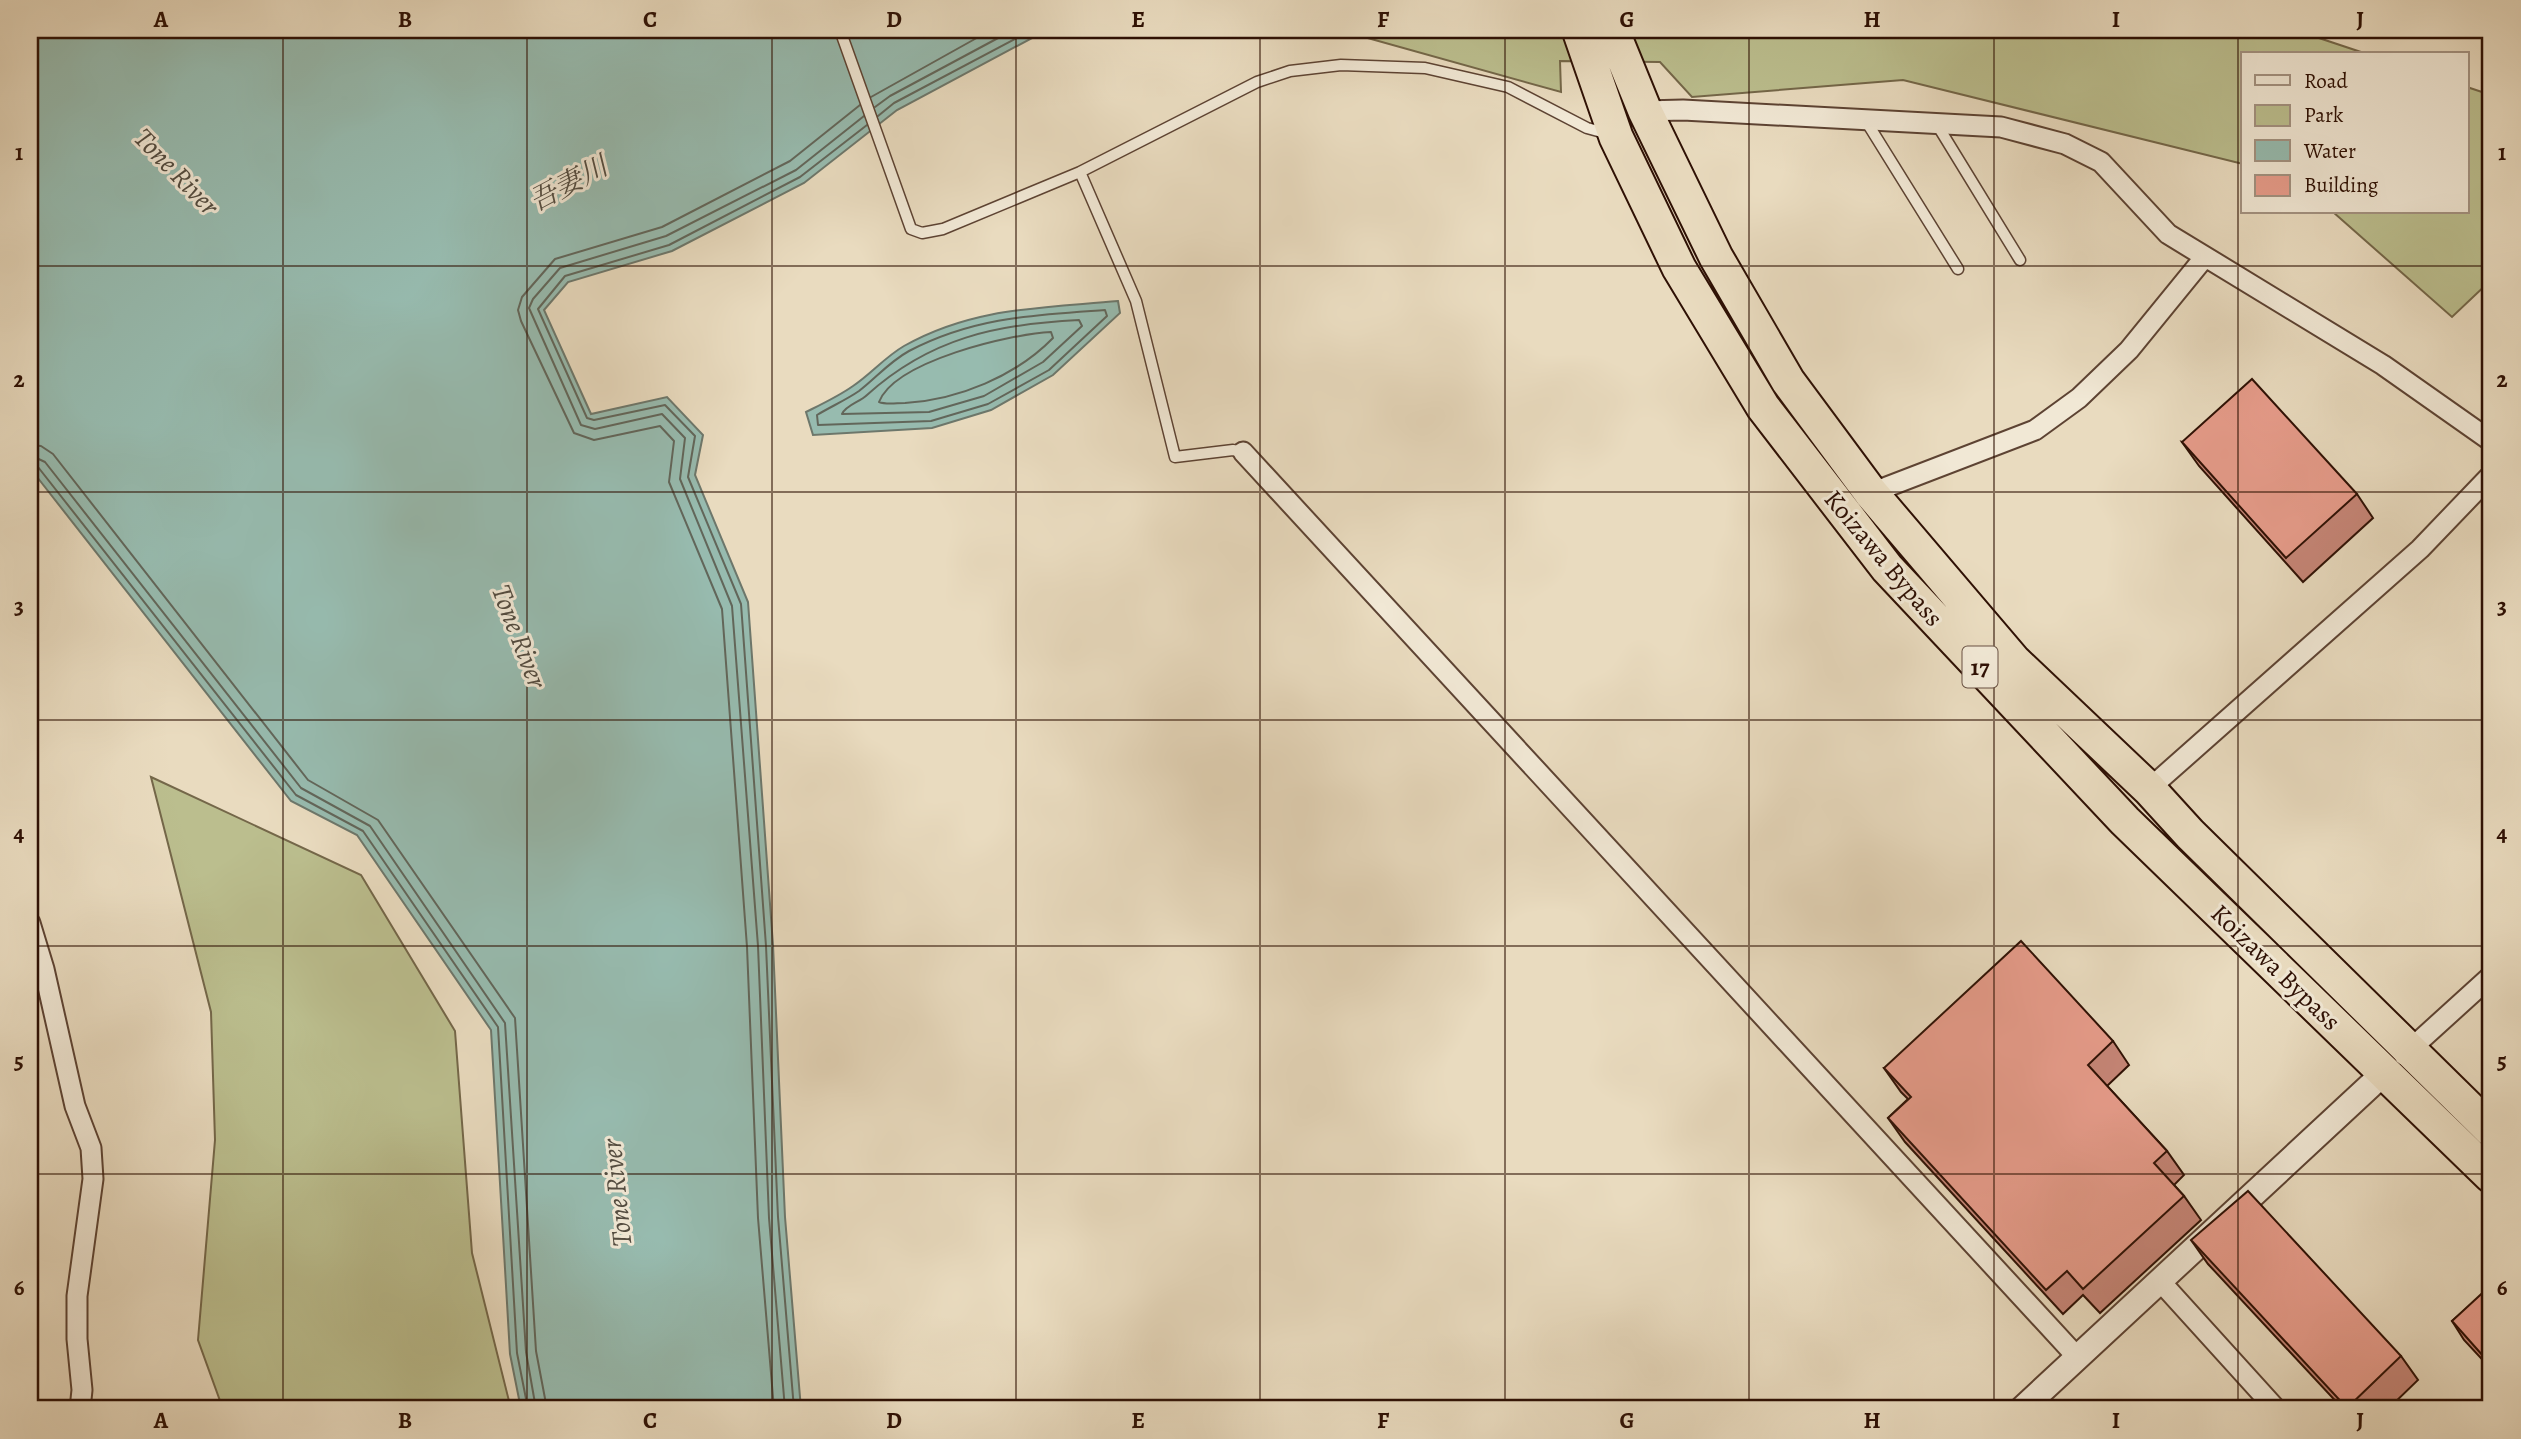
<svg xmlns="http://www.w3.org/2000/svg" width="2521" height="1439" viewBox="0 0 2521 1439" font-family="Alegreya,'Noto Serif JP',serif">
<style>
.green{fill:#bbbe8e;stroke:#746749;stroke-width:2}
.water{fill:#97bbaf;stroke:#6d776b;stroke-width:2}
.lines{fill:none;stroke-linecap:round;stroke-linejoin:round}
.shore{stroke:#62665a;stroke-width:2}
.service-casing{stroke:#5d4333;stroke-width:13}
.minor-casing{stroke:#5d4333;stroke-width:23}
.tertiary-casing{stroke:#5d4333;stroke-width:28}
.trunk-casing{stroke:#2e1004;stroke-width:37}
.service{stroke:#f1e8d5;stroke-width:10}
.minor{stroke:#f1e8d5;stroke-width:19}
.tertiary{stroke:#f1e8d5;stroke-width:24}
.trunk{stroke:#e9dbbf;stroke-width:33}
.wall{fill:#c78678;stroke:#2e1004;stroke-width:2}
.building{fill:#e79c8b;stroke:#2e1004;stroke-width:2}
.grid{fill:none;stroke:#2e1004;stroke-width:2;stroke-opacity:0.55}
.labels{text-anchor:middle;stroke-width:6;stroke-linejoin:round;paint-order:stroke}
.shield{fill:#f1e8d5;stroke:#685143;stroke-width:2}
.shield-label{font-size:24px;font-weight:bold;fill:#2e1004}
.street-label{font-size:26px;fill:#2e1004;stroke:#f1e8d5}
.water-label{font-size:28px;font-style:italic;fill:#534c40;stroke:#f1e8d5}
.neatline{fill:none;stroke:#2e1004;stroke-width:2.5}
.grid-label{font-size:23px;text-anchor:middle;font-weight:bold;fill:#2e1004}
</style>
<rect width="100%" height="100%" fill="#e9dbbf"/>
<filter id="stains"><feTurbulence type="fractalNoise" baseFrequency=".00286" numOctaves="4"/><feColorMatrix values="0 0 0 0 .2 0 0 0 0 .09 0 0 0 0 .02 0 0 0 .5 -.17"/></filter>
<radialGradient id="worn" r=".72"><stop offset=".6" stop-color="#630" stop-opacity="0"/><stop offset="1" stop-color="#630" stop-opacity=".3"/></radialGradient>
<path class="green" d="M1339,30H2305L2319,38L2367,54H2243V164L1903,80L1692,97L1660,62L1560,61L1561,92Z
M2467,87L2491,95V280L2452,317L2333,212H2467Z
M151,777L361,875L455,1031L472,1253L511,1409H223L198,1340L215,1140L211,1012Z"/>
<path class="water" d="M30,30H1047L897,110L804,183L672,251L568,282L544,310L591,414L667,397L703,435L695,475L748,602L773,945L785,1217L801,1409H521L510,1354L491,1030L357,835L291,801L30,468Z
M1118,301L1120,313L1053,375L991,410L932,428L813,435L806,412C822,404 839,396 853,386C871,374 885,357 904,346C973,307 1042,308 1118,301Z"/>
<g class="lines">
<path class="shore" d="M871,97L991,30
M875,107L890,96L1013,30
M878,116L894,103L1032,30
M1105,310L1107,316L1049,370L988,404L931,421L818,425L817,415C830,407 846,400 859,391C876,378 889,362 909,351C974,317 1034,315 1105,310Z
M1079,320L1082,326L1043,362L984,396L929,412L842,414C846,405 860,402 867,395C930,338 997,324 1079,320Z
M1051,332L1053,338C1016,376 958,400 905,403C896,403 886,405 879,402C895,361 1010,334 1051,332Z
M30,445L41,446L53,454L308,780L378,820L515,1018L536,1351L547,1409
M30,455L45,462L301,788L370,826L505,1023L526,1352L536,1409
M30,464L38,467L296,795L363,831L498,1027L517,1353L528,1409
M774,1409L758,1218L747,947L722,609L669,482L674,441L660,426L594,440L574,433L521,321L518,310L522,297L555,259L662,227L790,161L860,105
M785,1409L769,1218L758,946L732,606L680,479L685,438L662,414L595,429L581,425L529,308L533,299L560,268L666,236L796,170L864,116
M794,1409L778,1217L766,946L741,604L688,477L695,436L665,405L594,420L587,418L538,309L565,276L669,245L800,177L867,125"/>
<defs>
<path id="service" d="M840,30L911,229L922,233L943,229L1080,172L1257,82L1290,71L1341,65L1425,68L1508,87L1587,128L1609,134
M1866,121L1958,269
M1936,123L2020,260
M1080,172L1136,301L1175,457L1233,450L1243,452"/>
<path id="minor" d="M1645,111L1683,110L2001,127L2065,144L2101,162L2168,234L2383,365L2491,441
M1243,452L2078,1358
M1871,493L2035,430L2079,398L2129,350L2204,258
M2149,789L2420,549L2491,475
M30,923L44,969L75,1106L91,1148L93,1179L77,1296V1339L82,1390L80,1409
M2404,1055L2491,976
M2160,1281L2276,1409"/>
<path id="tertiary" d="M2022,1409L2385,1072"/>
<path id="trunk" d="M1579,30L1616,137L1679,268L1763,407L1887,568L2125,821L2491,1176
M1612,30L1645,111L1716,257L1788,381L1871,493L2014,661L2149,789L2190,834L2491,1130"/>
</defs>
<use href="#service" class="service-casing"/>
<use href="#minor" class="minor-casing"/>
<use href="#tertiary" class="tertiary-casing"/>
<use href="#trunk" class="trunk-casing"/>
<use href="#service" class="service"/>
<use href="#minor" class="minor"/>
<use href="#tertiary" class="tertiary"/>
<use href="#trunk" class="trunk"/>
</g>
<path class="wall" d="M2182,442L2357,494L2373,518L2303,582L2199,466Z
M2113,1041L2129,1065L2107,1086L2167,1151L2184,1175L2174,1185L2184,1196L2201,1220L2100,1313L2083,1295L2063,1314L1905,1142L1888,1118L1908,1099L1901,1092L1884,1068Z
M2191,1240L2401,1356L2418,1380L2388,1409H2343L2208,1264Z
M2491,1287V1369L2464,1340L2452,1321Z"/>
<path class="building" d="M2252,379L2357,494L2286,558L2182,442Z
M2021,941L2113,1041L2088,1065L2167,1151L2154,1163L2184,1196L2083,1289L2067,1271L2046,1290L1888,1118L1911,1097L1884,1068Z
M2248,1191L2401,1356L2347,1408L2191,1240Z
M2490,1286L2491,1287V1351L2484,1357L2452,1321Z"/>
<path class="grid" d="M283,30V1409M527,30V1409M772,30V1409M1016,30V1409M1260,30V1409M1505,30V1409M1749,30V1409M1994,30V1409M2238,30V1409M30,266H2491M30,492H2491M30,720H2491M30,946H2491M30,1174H2491"/>
<g class="labels">
<rect class="shield" x="1962.5" y="646.5" width="35" height="41" rx="5"/>
<g class="shield-label">
<text x="1980" y="675">17</text>
</g>
<g class="street-label">
<text transform="translate(1884 558) rotate(50)" y="9">Koizawa Bypass</text>
<text transform="translate(2276 967) rotate(44)" y="9">Koizawa Bypass</text>
</g>
<g class="water-label">
<text transform="translate(177 171) rotate(46)" y="10">Tone River</text>
<text transform="translate(568 183) rotate(-28)" y="10">吾妻川</text>
<text transform="translate(520 636) rotate(69)" y="10">Tone River</text>
<text transform="translate(616 1193) rotate(-96)" y="10">Tone River</text>
</g>
</g>
<rect width="2521" height="1439" fill="none" stroke="#e9dbbf" stroke-width="77"/>
<rect x="2241" y="52" width="228" height="161" fill="#f1e8d5" stroke="#a39281" stroke-width="2"/>
<rect x="2255" y="75" width="35" height="10" fill="#f1e8d5" stroke="#a39281" stroke-width="2"/>
<text x="2304" y="88" font-size="21" fill="#2e1004">Road</text>
<rect x="2255" y="105" width="35" height="21" fill="#bbbe8e" stroke="#a39281" stroke-width="2"/>
<text x="2304" y="122" font-size="21" fill="#2e1004">Park</text>
<rect x="2255" y="140" width="35" height="21" fill="#97bbaf" stroke="#a39281" stroke-width="2"/>
<text x="2304" y="158" font-size="21" fill="#2e1004">Water</text>
<rect x="2255" y="175" width="35" height="21" fill="#e79c8b" stroke="#a39281" stroke-width="2"/>
<text x="2304" y="192" font-size="21" fill="#2e1004">Building</text>
<rect x="38" y="38" width="2444" height="1362" class="neatline"/>
<g class="grid-label">
<text x="161" y="27">A</text>
<text x="405" y="27">B</text>
<text x="650" y="27">C</text>
<text x="894" y="27">D</text>
<text x="1138" y="27">E</text>
<text x="1383" y="27">F</text>
<text x="1627" y="27">G</text>
<text x="1872" y="27">H</text>
<text x="2116" y="27">I</text>
<text x="2360" y="27">J</text>
<text x="19" y="160">1</text>
<text x="2502" y="160">1</text>
<text x="19" y="387">2</text>
<text x="2502" y="387">2</text>
<text x="19" y="614">3</text>
<text x="2502" y="614">3</text>
<text x="19" y="841">4</text>
<text x="2502" y="841">4</text>
<text x="19" y="1068">5</text>
<text x="2502" y="1068">5</text>
<text x="19" y="1295">6</text>
<text x="2502" y="1295">6</text>
<text x="161" y="1428">A</text>
<text x="405" y="1428">B</text>
<text x="650" y="1428">C</text>
<text x="894" y="1428">D</text>
<text x="1138" y="1428">E</text>
<text x="1383" y="1428">F</text>
<text x="1627" y="1428">G</text>
<text x="1872" y="1428">H</text>
<text x="2116" y="1428">I</text>
<text x="2360" y="1428">J</text>
</g>
<rect width="100%" height="100%" filter="url(#stains)"/>
<rect width="100%" height="100%" fill="url(#worn)"/>
</svg>
